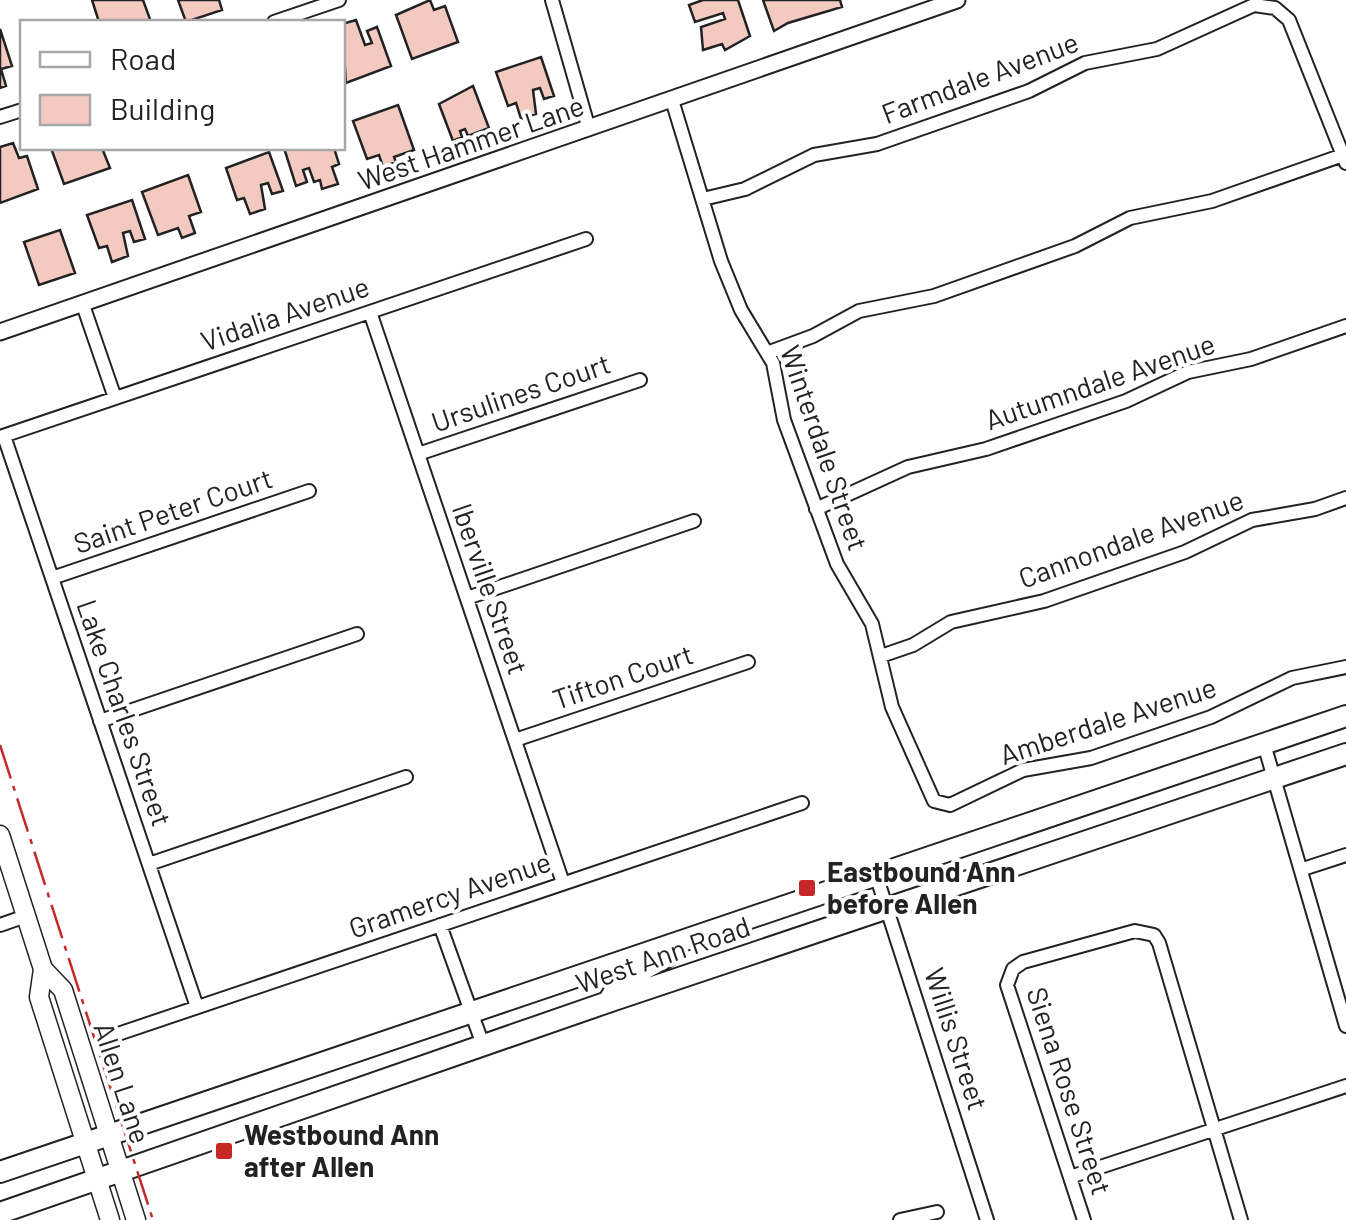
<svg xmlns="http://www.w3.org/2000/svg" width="1346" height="1220" viewBox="0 0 1346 1220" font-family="Barlow,sans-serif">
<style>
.building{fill:#f3c9c0;stroke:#222;stroke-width:2.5}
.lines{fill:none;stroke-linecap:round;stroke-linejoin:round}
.minor-casing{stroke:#222;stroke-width:16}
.tertiary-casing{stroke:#222;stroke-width:19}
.secondary-casing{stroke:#222;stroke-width:21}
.primary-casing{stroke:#222;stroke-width:24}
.minor{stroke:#fff;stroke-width:12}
.tertiary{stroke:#fff;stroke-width:15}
.secondary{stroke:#fff;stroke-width:18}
.primary{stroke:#fff;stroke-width:20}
.power{stroke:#c62828;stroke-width:2.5;stroke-dasharray:35 8 5 8;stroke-linecap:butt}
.poi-dot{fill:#c62828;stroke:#fff;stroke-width:4}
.labels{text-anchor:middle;stroke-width:8;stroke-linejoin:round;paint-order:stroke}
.street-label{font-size:28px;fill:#222;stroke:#fff}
.poi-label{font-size:28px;font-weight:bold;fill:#222;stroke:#fff;text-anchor:start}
</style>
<rect width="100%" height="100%" fill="#fff"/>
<path class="building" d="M92,0H143L151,22H99Z
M178,0H219L222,10L186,22Z
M430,0L434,10L445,6L458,42L412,59L396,15Z
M703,0H738L750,36L725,50L722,44L703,50L701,27L725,19L723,13L695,22L689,5Z
M763,0H840L842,7L788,23L774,31Z
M356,20L365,45L372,43L367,31L377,27L391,66L346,83L342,24Z
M0,29L12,66L1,69L6,86L0,88Z
M541,57L554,96L544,99L540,88L533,90L536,114L521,119L516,103L508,106L496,72Z
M473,86L489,128L468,136L465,129L460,131L462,137L453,141L439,104Z
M398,105L414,150L394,157L396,162L383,167L379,155L367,159L353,121Z
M13,143L19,158L27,156L38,189L0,203V147Z
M51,148H102L110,168L64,184Z
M284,148H334L339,164L332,167L338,184L322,189L320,180L314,182L309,168L303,170L307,182L296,186Z
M269,152L283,191L272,194L268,183L261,185L265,209L250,214L244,198L237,200L226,168Z
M188,175L201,212L189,216L195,233L182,238L178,228L158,235L142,192Z
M132,200L145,239L134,242L130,231L123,233L128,256L112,262L107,246L99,248L87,215Z
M60,230L75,273L39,285L24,242Z"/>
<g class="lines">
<defs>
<path id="minor" d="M552,0L589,129
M274,22L339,0
M672,100L721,261L741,310L773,363L784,420L809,488L837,564L872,624L892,707L934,801L950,805L1023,770L1091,758L1211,717L1292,678L1346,667
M0,117L22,110
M703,199L745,189L814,155L877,144L1029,91L1085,63L1157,49L1254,5L1275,8L1289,20L1346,163
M83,305L115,398
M370,312L563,883
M767,353L813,336L859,311L934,296L1075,246L1130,218L1212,201L1346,154
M4,436L197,1007
M0,437L586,239
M418,454L640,380
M816,509L908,467L986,449L1126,401L1188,372L1251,359L1346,326
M52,578L309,491
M467,598L694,521
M881,656L913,645L951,622L1044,601L1185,552L1252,520L1315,509L1346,498
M100,721L357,634
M515,740L748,662
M1264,744L1346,1026
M149,864L406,777
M1303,869L1346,855
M876,875L987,1220
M0,925L26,916
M440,925L483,1045
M115,1035L802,803
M1070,1177L1346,1086
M900,1220L937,1212
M1084,1220L1007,985L1013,969L1023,962L1135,931L1154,935L1159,943L1241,1220"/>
<path id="tertiary" d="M0,332L957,0"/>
<path id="secondary" d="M0,835L43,969L39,997L110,1220
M43,969L63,990L136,1220"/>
<path id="primary" d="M608,1002L620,982L668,956
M0,1172L1346,716
M0,1213L608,1002L1346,754"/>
</defs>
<use href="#minor" class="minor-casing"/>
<use href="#tertiary" class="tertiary-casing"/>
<use href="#secondary" class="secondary-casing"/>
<use href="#primary" class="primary-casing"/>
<use href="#minor" class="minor"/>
<use href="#tertiary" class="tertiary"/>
<use href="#secondary" class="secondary"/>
<use href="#primary" class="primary"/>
<path class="power" d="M0,745L153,1220"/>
</g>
<g class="poi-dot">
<rect x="797" y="878" width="20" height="20" rx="5"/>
<rect x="214" y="1141" width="20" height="20" rx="5"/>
</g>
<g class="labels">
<g class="street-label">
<text transform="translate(980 78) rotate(-21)" y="10">Farmdale Avenue</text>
<text transform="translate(471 143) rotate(-19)" y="10">West Hammer Lane</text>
<text transform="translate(285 314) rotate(-19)" y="10">Vidalia Avenue</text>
<text transform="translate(1100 382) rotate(-19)" y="10">Autumndale Avenue</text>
<text transform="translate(521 393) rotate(-19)" y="10">Ursulines Court</text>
<text transform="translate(824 448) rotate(71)" y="10">Winterdale Street</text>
<text transform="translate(173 511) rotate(-19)" y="10">Saint Peter Court</text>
<text transform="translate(1131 539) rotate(-20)" y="10">Cannondale Avenue</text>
<text transform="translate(490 589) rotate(71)" y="10">Iberville Street</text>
<text transform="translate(623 677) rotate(-19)" y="10">Tifton Court</text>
<text transform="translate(124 713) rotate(71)" y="10">Lake Charles Street</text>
<text transform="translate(1108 721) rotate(-18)" y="10">Amberdale Avenue</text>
<text transform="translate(450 895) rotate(-19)" y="10">Gramercy Avenue</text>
<text transform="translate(663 955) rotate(-19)" y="10">West Ann Road</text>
<text transform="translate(956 1039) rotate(72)" y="10">Willis Street</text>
<text transform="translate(122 1083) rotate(72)" y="10">Allen Lane</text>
<text transform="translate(1069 1091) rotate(72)" y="10">Siena Rose Street</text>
</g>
<g class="poi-label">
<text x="827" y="882">Eastbound Ann<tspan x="827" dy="32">before Allen</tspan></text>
<text x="244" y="1145">Westbound Ann<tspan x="244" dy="32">after Allen</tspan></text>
</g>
</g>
<rect x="20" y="20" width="325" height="130" fill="#ffffff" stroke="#a7a7a7" stroke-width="2.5"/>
<rect x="40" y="52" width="50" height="15" fill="#ffffff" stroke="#a7a7a7" stroke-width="2.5"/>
<text x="110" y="70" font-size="30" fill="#222222">Road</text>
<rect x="40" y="95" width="50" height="30" fill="#f3c9c0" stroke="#a7a7a7" stroke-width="2.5"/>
<text x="110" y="120" font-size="30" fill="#222222">Building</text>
</svg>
